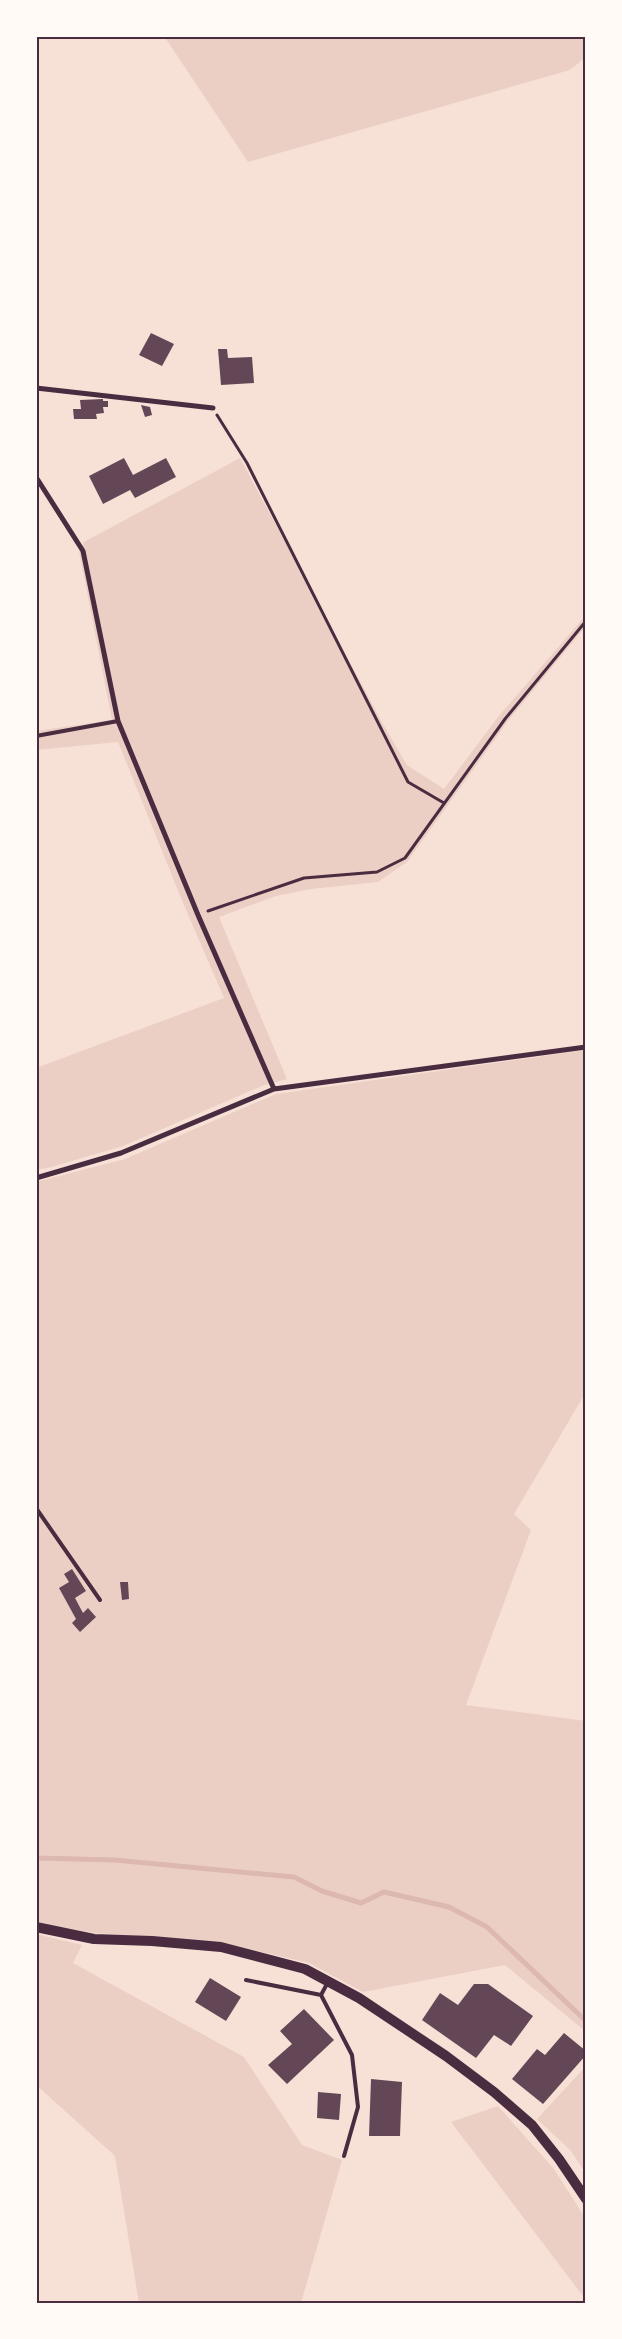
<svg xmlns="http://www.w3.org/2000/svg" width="622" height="2339" viewBox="0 0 622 2339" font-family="Helvetica,sans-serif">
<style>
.green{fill:#ebcfc5}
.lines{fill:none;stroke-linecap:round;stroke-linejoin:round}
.stream{stroke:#dcb8b0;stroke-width:5}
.building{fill:#644757}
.path{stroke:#4a2c40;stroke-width:3}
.service{stroke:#4a2c40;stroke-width:4}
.minor{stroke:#4a2c40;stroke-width:5}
.secondary{stroke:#4a2c40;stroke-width:10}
.neatline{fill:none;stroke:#4a2c40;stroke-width:2}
</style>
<rect width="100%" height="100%" fill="#f7e1d7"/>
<path class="green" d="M164,36H586V57L570,70L248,162Z
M240,458L383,724L407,765L444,789L498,717L586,615V626L508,721L407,862L378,882L311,889L276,896L219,917L287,1079L262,1086L123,1146L48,1168L36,1170V1068L224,998L183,903L118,742L36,750V731L112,720L79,551L84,542Z
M586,1050V1392L514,1514L531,1530L466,1705L586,1721V2032L505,1965L363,1992L309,1963L221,1942L95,1933L49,1925L36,1921V1182L125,1159L276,1094Z
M36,1934L82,1945L73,1963L244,2057L302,2145L342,2160L301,2303H139L115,2156L36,2085Z
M586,2066V2174L571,2151L537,2119Z
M498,2106L554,2169L586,2219V2300L451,2122Z"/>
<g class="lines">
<path class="stream" d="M36,1858L115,1860L294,1877L322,1891L361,1903L384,1892L449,1907L487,1927L586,2021"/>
</g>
<path class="building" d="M151,333L174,344L162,366L139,355Z
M218,349H227L228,358L252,357L254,383L221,385Z
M103,399V401H108V407H103L104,413L96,414L97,419H74L73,409H81L80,400Z
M141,405L150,407L152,415L145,417Z
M124,458L133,475L166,458L176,477L135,498L130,490L103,504L89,476Z
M72,1569L86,1591L75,1598L83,1613L88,1608L96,1617L80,1632L72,1623L76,1619L59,1588L69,1582L64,1574Z
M120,1582H128L129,1599L122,1600Z
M210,1978L241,1997L226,2021L195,2002Z
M474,1984H488L533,2016L511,2046L494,2035L476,2058L422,2020L440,1993L458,2005Z
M304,2009L334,2040L287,2084L268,2065L292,2044L280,2031Z
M564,2033L586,2051V2055L543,2104L512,2079L537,2049L545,2055Z
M371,2079L402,2082L400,2136H369Z
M318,2092L341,2094L339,2120L317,2118Z"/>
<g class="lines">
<path class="path" d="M217,415L247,463L408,782L444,803
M208,911L304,878L377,872L405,858L505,719L586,621"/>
<path class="service" d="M36,736L118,721
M36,1508L100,1600
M246,1980L321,1995
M328,1982L321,1995L352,2055L358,2107L344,2156"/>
<path class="minor" d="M36,388L213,408
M36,477L83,551L118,721L198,915L274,1089
M36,1178L121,1153L274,1089L586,1047"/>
<path class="secondary" d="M36,1927L94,1939L152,1941L221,1947L305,1969L359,1998L446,2056L494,2092L532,2125L559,2159L586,2199"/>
</g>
<rect width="622" height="2339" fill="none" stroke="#fffaf5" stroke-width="75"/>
<rect x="38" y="38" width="546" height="2264" class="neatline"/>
</svg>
